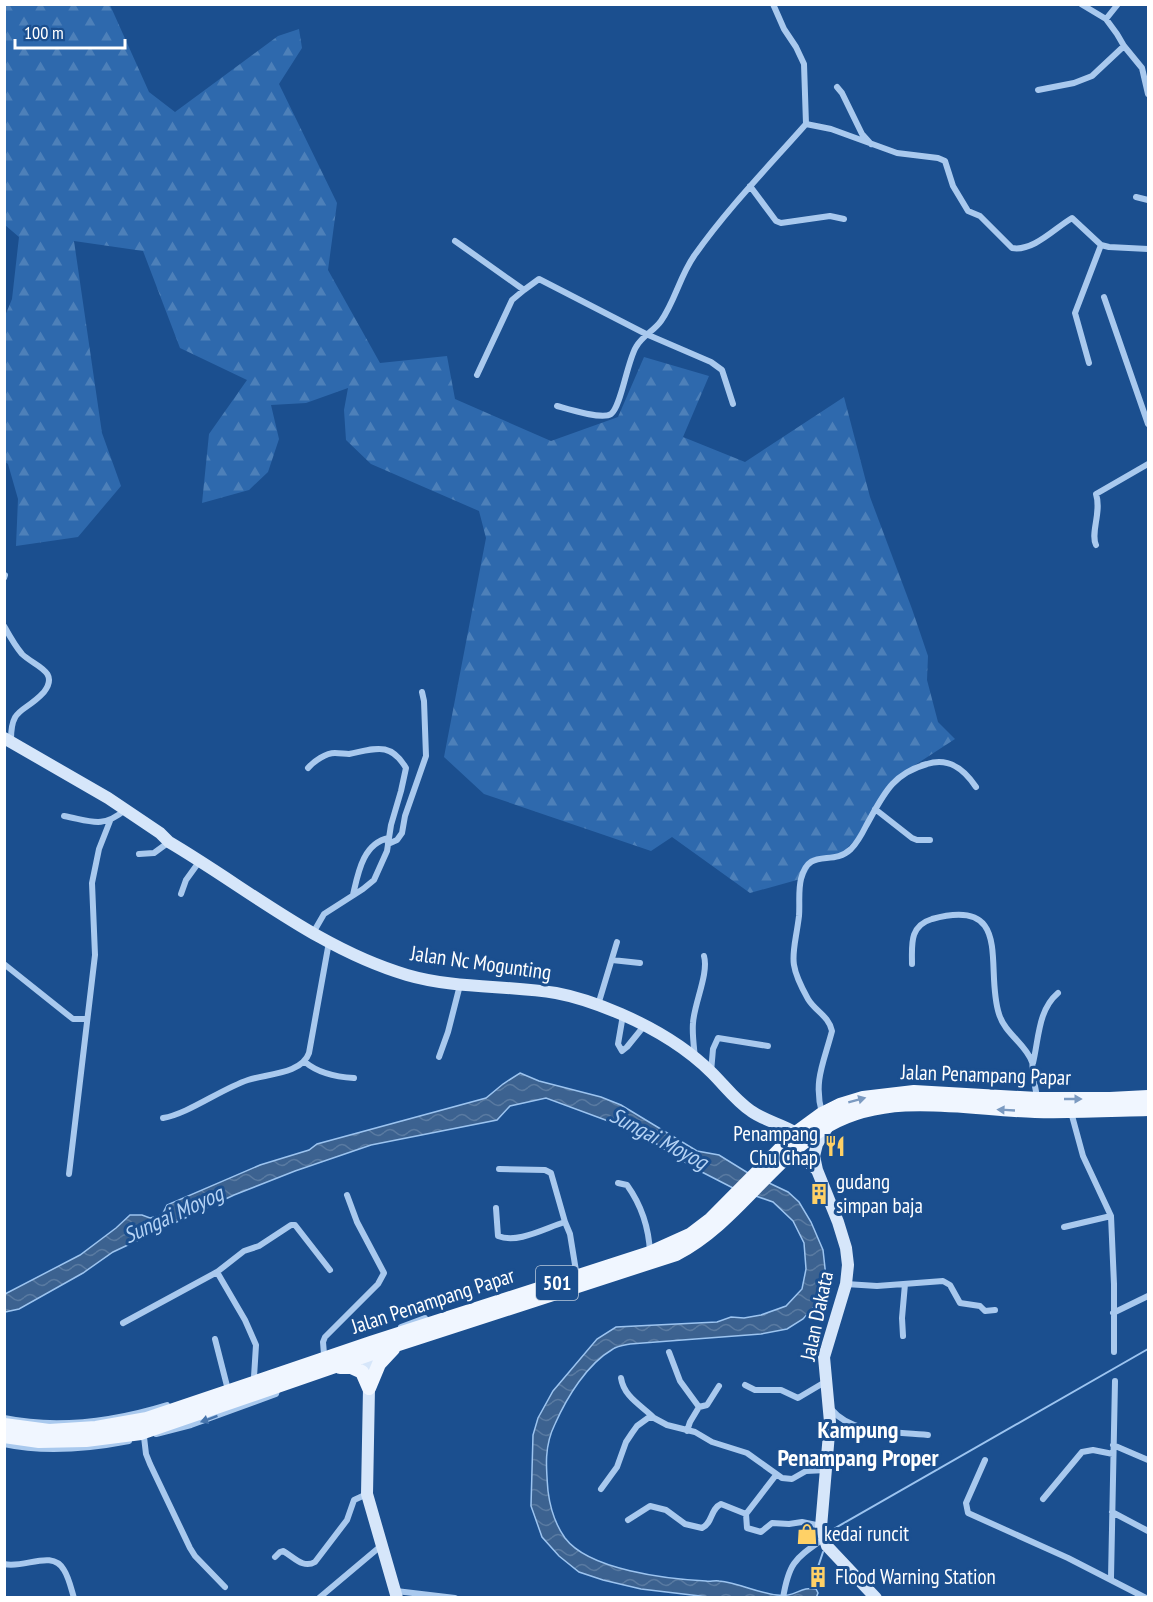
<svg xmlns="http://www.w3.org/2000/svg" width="1153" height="1602" viewBox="0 0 1153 1602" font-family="'PT Sans Narrow',sans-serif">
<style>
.forest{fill:url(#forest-firs)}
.water{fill:url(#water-waves);stroke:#9cc4f0;stroke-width:1.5}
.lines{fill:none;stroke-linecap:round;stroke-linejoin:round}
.stream{stroke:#9cc4f0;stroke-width:2}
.street{stroke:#a9c9ee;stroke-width:6}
.secondary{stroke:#d6e6fa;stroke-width:12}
.primary{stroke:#f0f6ff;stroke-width:14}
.oneway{fill:#7b9ac1}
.oneway2{fill:#4674ac}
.labels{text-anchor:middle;stroke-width:6;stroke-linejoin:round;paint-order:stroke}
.shield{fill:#1b4f8f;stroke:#bbcadd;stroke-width:1.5}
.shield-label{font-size:20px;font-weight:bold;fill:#fff}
.street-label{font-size:21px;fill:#fff;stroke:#1b4f8f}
.poi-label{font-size:21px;fill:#fff;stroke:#1b4f8f;text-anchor:start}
.water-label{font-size:22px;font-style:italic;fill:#b5d3f5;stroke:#1b4f8f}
.quarter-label{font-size:24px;font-weight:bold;fill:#fff;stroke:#1b4f8f}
</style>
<defs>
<pattern id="forest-firs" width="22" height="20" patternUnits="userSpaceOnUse" patternTransform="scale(1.5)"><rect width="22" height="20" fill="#2e69ad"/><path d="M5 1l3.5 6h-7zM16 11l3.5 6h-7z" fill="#4d80b9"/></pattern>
<pattern id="water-waves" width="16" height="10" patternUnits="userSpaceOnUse" patternTransform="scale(1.5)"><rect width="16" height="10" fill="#3c6290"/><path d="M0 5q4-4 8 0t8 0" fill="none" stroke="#597aa1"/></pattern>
</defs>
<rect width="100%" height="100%" fill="#1b4f8f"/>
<path class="forest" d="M5,5H110L149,92L175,112L278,36L299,29L302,48L279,84L337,203L328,270L380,363L447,356L455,399L551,441L618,417L644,357L709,376L683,437L745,462L844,397L870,497L912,609L928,656L927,680L938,722L955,739L892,780L855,840L841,854L812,863L804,878L750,893L672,837L651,851L484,794L444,757L486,538L479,511L371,464L346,440L344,410L348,388L306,403L271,405L279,439L268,472L249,490L202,503L209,434L247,380L180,348L143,251L74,241L102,433L121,486L78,537L16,546L18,499L8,464L5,462V316L12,299L19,237L5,225Z"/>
<path class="water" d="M520,1073L539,1081L601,1097L621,1105L697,1151L719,1155L748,1173L788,1192L799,1202L811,1222L823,1250L826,1277L820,1300L803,1319L787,1329L761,1334L630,1344C625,1345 617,1346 613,1349C587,1364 567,1397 555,1424C544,1446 546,1467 548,1491C550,1507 555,1524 565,1538C589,1570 667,1579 706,1581C710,1582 715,1580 719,1581C739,1583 758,1593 777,1595C795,1598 800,1586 816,1589L818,1593L816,1598H717L641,1589L603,1580L579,1572L559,1556L542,1537L531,1506L533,1435L538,1418L553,1391L597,1339L616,1327L717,1322L731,1317L744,1318L761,1315L786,1306L802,1289L806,1269L804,1243L793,1221L773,1202L733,1188L696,1169L652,1141L619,1125L546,1098L510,1106L497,1120L371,1145L295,1171L234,1195L113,1252L83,1273L19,1309L5,1312V1294L80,1255L116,1228L130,1215H142L150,1218L162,1215L167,1205L260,1165L309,1150L317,1144L486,1098L503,1084Z"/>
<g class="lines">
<path class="stream" d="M830,1531L1148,1349
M817,1570L823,1552"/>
<path class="street" d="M773,4L784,29L796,47L804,64L806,124
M1081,4L1106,19L1117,34L1124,46L1142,68L1148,94
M1106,19L1118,4
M837,87L842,93L862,134L871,144
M1038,90L1074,83L1092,76L1124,46
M806,124L831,129L897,153L938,158L945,161L953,186L968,211L980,216L1012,248C1033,252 1055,228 1072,218L1101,245L1109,247L1148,249
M750,186L776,221L781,223L830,216L844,219
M1136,197L1148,200
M455,241L524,290L539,279L646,334L711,362L722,370L733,404
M1104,297L1148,424
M1089,363L1075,313L1101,245
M477,375L512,300L524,290
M557,406C568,409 602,420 611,414C621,407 627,362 636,347C642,336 654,331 661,321C675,301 680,276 694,256C727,209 768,167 806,124
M1096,545C1090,533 1102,512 1096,494L1148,464
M4,578L5,575
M4,626C9,635 15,646 22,654C34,666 60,671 44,692C24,714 11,706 11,740
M308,768C314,761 326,753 335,753C340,753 345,754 349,754C375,749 390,741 406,768L401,791L391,825L387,851L374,880L363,889L324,914L313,933
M875,809L912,838L917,840H930
M64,816C91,821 102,829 125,810
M388,844L397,840L402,833L405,816L426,756L424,701L422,692
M139,854L154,853L169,842
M181,894L186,880L199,862
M353,895C358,873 363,843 389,838
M612,960L640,963
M4,964L73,1019H87
M912,964C912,945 909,926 932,919C1015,896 984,969 999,1014C1005,1034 1026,1044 1032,1062C1033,1064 1032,1070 1033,1071C1033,1080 1036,1089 1037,1098
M598,1005L617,942
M623,1015L618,1044L622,1051L627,1047L644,1026
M439,1057L448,1032L460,985
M695,1058C694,1047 692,1034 693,1023C694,1004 709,973 704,956
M305,1062C318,1073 337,1077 354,1078
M1033,1063C1039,1038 1038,1010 1058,993
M711,1072L713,1049L718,1038L768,1046
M1071,1112L1083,1156L1111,1216L1114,1284V1352
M822,1113C813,1081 824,1062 832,1031C829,1016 815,1011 808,999C786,960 794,956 799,916C800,904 798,891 801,879C809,846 832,867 851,849C857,843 862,834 866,826C883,796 891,774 927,764C949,757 964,769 976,787
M163,1118C188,1114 221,1089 248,1080C266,1074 302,1074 309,1053L329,942
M499,1169L545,1170L551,1173L565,1222
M69,1174L95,955L92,883L99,849L110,821
M618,1183L627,1185C642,1206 649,1228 650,1253
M496,1208L498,1236C518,1244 545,1228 565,1222L570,1234L577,1277
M1064,1227L1111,1216
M846,1284L877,1286L943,1281L950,1285L960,1303L980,1306L985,1311L995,1310
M1113,1313L1148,1296
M123,1323L217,1272
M401,1327L425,1318
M903,1336L902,1318L905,1284
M215,1339L227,1386
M669,1352L680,1381L699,1407L690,1422L687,1431
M324,1354L323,1342L325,1337L378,1284L384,1273L357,1222L347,1195
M254,1377L256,1345L245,1320L217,1272L244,1251L259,1246L291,1225H295L330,1270
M621,1378C624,1397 641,1405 654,1418
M745,1385L755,1390H781L798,1398L825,1382
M699,1407L707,1405L719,1386
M831,1409C853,1436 897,1431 928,1435
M4,1418C58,1429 115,1421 167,1405
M156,1434L191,1425L276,1394L278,1387
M144,1437L146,1454L150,1464L190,1548L195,1556L225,1587
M4,1444C45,1453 88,1449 129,1441
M1113,1445L1148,1460
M985,1460L966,1503L968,1513L1068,1558L1146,1598
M776,1475L746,1514L747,1528L761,1532L772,1523L789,1524L802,1522L821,1526
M601,1489L617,1467L626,1442L632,1433L637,1426L648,1418H654L667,1425L695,1432L712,1442L747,1453L782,1478L792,1479L806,1471L826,1470
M1043,1499L1082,1452L1093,1450L1113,1454
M1112,1512L1148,1531
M628,1520L650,1506L666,1510L685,1524L702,1528C713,1523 710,1509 721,1504L746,1514
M275,1557L280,1552L283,1551C294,1557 303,1569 315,1562L347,1520L354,1500L367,1494
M4,1564C25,1569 52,1549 64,1570C69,1578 71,1588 74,1598
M1111,1578L1115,1381
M396,1591L455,1598
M319,1598L382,1545
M783,1598C789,1562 795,1559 823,1539"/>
<path class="secondary" d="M4,738L108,798L160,833L169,842C247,888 319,949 407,975C455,989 506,985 556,993C578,997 600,1005 621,1014C653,1028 687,1048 712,1073C725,1086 736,1101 751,1111C765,1121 782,1124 796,1133
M828,1126L817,1144L814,1156L817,1170L838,1222L846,1248L848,1265L846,1284L824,1357L830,1422L821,1527L827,1546L876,1598
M791,1155L807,1161L817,1170
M367,1346L369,1388L367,1494L397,1598"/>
<path class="primary" d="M340,1367H351L362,1372L369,1388
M369,1388L379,1364L393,1349
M4,1425L49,1431L96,1428L147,1419L371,1343L650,1253L690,1235L711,1219L796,1133L822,1114L840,1105L863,1098L914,1092L1037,1099H1110L1148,1097
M4,1436L39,1441L86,1440L141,1433L399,1344L676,1254C736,1223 770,1159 829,1125C890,1090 968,1109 1035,1111C1073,1112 1111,1110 1148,1109"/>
</g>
<defs><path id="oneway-solid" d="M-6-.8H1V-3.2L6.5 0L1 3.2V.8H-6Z" transform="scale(1.5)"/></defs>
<g class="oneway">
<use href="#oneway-solid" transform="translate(1073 1099)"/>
<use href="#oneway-solid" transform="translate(857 1100) rotate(-15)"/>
<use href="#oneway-solid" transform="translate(1006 1110) rotate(-177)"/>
</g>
<use class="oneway2" href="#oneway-solid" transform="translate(209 1419) rotate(160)"/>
<defs>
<symbol id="restaurant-bare" viewBox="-9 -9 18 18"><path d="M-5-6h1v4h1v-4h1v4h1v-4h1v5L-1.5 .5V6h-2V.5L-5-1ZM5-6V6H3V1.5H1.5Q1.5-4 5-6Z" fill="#ffd166" stroke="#1b4f8f" stroke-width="2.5" paint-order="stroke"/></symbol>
<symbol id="building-bare" viewBox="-9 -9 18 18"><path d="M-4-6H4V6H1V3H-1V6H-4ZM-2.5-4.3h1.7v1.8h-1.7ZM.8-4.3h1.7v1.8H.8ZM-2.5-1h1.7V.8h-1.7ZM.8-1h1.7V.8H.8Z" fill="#ffd166" stroke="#1b4f8f" stroke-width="2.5" paint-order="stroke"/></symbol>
<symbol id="shop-bare" viewBox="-9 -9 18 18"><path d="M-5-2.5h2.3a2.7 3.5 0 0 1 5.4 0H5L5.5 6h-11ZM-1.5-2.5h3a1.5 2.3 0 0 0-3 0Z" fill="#ffd166" stroke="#1b4f8f" stroke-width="2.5" paint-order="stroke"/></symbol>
</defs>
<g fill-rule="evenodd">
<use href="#restaurant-bare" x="820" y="1131" width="30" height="30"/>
<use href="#building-bare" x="804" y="1179" width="30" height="30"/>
<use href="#shop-bare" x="792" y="1519" width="30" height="30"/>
<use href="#building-bare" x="803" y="1562" width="30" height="30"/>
</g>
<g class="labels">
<rect class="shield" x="536" y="1266" width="42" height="34" rx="4.5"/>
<g class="shield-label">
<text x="557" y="1290">501</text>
</g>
<g class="street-label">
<text transform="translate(481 963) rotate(8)" y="7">Jalan Nc Mogunting</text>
<text transform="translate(986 1075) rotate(2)" y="7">Jalan Penampang Papar</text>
<text transform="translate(433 1301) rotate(-18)" y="7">Jalan Penampang Papar</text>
<text transform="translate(817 1316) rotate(-78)" y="7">Jalan Dakata</text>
</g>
<g class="poi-label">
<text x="818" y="1141" text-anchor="end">Penampang<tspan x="818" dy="24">Chu Chap</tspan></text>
<text x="836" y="1189">gudang<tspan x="836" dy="24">simpan baja</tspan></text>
<text x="824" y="1541">kedai runcit</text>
<text x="835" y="1584">Flood Warning Station</text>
</g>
<g class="water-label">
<text transform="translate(659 1138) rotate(28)" y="8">Sungai Moyog</text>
<text transform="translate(173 1214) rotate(-25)" y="8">Sungai Moyog</text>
</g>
<g class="quarter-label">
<text x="858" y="1438">Kampung<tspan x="858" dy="28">Penampang Proper</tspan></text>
</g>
</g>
<rect width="1153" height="1602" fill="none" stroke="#ffffff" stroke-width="12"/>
<path d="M15 39v9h110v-9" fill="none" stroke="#ffffff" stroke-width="3"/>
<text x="24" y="39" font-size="18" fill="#ffffff" stroke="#1b4f8f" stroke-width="4.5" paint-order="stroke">100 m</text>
</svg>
